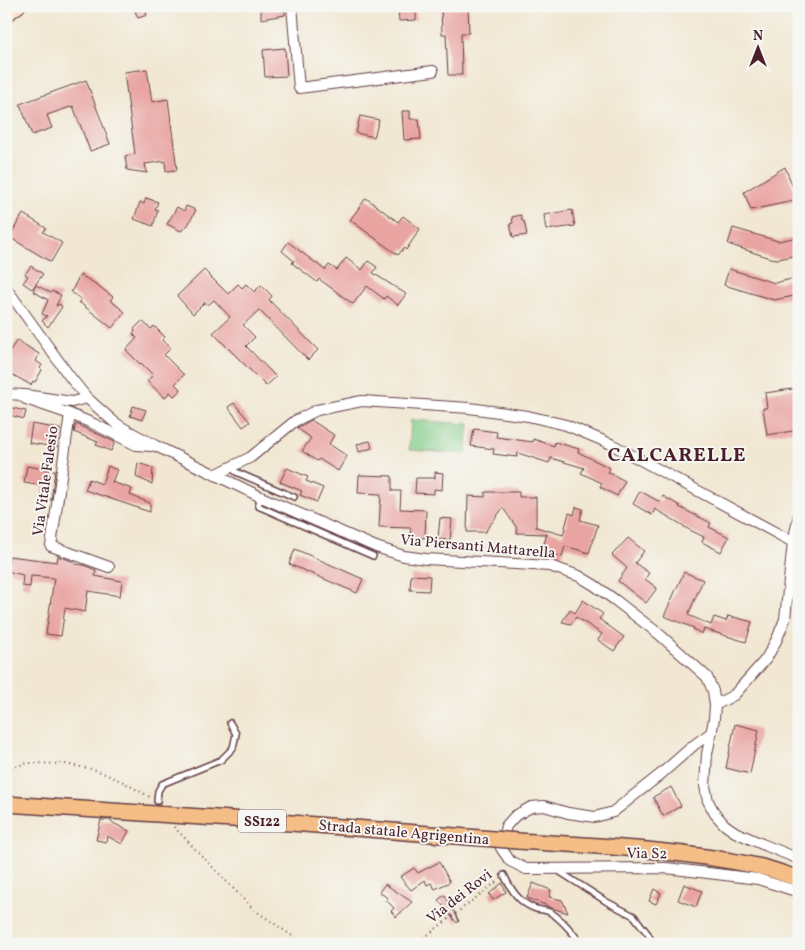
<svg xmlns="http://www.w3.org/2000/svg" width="805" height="950" viewBox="0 0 805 950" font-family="Vollkorn,serif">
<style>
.green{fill:#85ce8a;stroke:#68765a}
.building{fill:#e9a4a2}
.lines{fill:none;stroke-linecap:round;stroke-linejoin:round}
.lane-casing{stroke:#633d44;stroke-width:8}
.street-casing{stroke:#633d44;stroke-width:12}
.secondary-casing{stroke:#633d44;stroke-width:16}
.primary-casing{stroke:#633d44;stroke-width:18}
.path{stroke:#633d44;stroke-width:2;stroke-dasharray:1 4;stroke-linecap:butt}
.lane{stroke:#fff;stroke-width:5}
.street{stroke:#fff;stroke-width:10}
.secondary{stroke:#fbe5cf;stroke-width:14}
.primary{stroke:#f6be87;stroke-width:15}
.primary-bridge-casing{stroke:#633d44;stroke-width:18;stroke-linecap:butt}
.primary-bridge{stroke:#f6be87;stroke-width:15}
.labels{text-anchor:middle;stroke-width:4;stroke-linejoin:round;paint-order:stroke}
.shield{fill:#f6f6f2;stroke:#7e6067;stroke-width:1}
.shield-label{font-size:14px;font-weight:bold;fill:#4a1f2b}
.street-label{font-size:15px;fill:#4a1f2b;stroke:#f6f6f2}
.district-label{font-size:20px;font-weight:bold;letter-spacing:1px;fill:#4a1f2b;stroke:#f6f6f2}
</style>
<rect width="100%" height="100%" fill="#f6f6f2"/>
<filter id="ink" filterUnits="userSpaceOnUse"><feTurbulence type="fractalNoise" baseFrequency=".02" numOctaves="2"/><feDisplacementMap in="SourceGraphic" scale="10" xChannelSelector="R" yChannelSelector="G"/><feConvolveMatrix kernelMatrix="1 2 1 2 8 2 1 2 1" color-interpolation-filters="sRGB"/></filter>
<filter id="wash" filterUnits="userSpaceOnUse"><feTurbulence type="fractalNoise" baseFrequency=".0096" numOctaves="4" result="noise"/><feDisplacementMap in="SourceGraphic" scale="20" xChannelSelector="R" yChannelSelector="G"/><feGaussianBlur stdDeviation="1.12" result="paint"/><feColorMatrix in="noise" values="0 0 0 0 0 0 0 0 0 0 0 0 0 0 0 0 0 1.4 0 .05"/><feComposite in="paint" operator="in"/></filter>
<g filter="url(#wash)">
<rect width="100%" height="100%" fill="#f1e7d2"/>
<path class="green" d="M411,420L469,424L466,454L409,450Z"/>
<g id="blocks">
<path class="building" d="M261,6H285V15L261,19Z
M398,6H413L416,11V20L399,21Z
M441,6H468L469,33H461L462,75H448L446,34H442Z
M145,8L147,15L138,18L135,11Z
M285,48L287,76L265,77L263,50Z
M147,69L152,102L168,99L177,170L166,171L165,161L145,164L147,173L127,170L125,156L135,154L124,72Z
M86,80L110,144L90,151L73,106L47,115L52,128L32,135L20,104Z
M402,111H410V119H419L421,139L404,140Z
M360,116L379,120L374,137L356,133Z
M785,167L798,200L751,210L744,192Z
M146,198L158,202L155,209L158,210L153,226L134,219L140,202L144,204Z
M366,198L398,222L403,216L420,229L406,250L404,248L398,255L350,220Z
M186,206L196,210L188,225L181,231L167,224L177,207L184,211Z
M572,210L575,226L546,230L544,215Z
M23,214L46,228L43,232L62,243L51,262L9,237Z
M521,215L522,221H524L527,235L513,237L510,224L513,223L512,217Z
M733,228L778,241L799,237V255L778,259L770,258L728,244Z
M288,242L325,270L329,265L337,270L346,258L362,270L368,261L377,267L373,273L406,294L398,305L386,296L384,299L367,286L353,304L319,279L317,282L292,263L294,261L282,251Z
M31,266L43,274L32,289L23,283L28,276L25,274Z
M729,269L775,283L799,277V295L774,300L724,285Z
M204,270L228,294L238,284L242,288L246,284L254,292L261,285L272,296L269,300L318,350L308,360L259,310L243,325L255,337L246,346L276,377L266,386L213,333L230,317L214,300L208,305L205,302L193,314L177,296Z
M80,275L96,284L113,297L110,300L125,312L112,328L79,302L81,299L71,292Z
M36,285L51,293L52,291L61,295L56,306L60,304L62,307L48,327L42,321L47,316L42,314L48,300L33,291Z
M142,321L151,329L154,326L165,337L162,340L171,348L164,355L184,375L175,384L181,390L174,396L170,392L165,398L147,381L153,375L141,363L140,364L126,350L137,338L133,334L135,331L134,329Z
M17,340L39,354L36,361L42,365L40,368L42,370L35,382L33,381L31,385L6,371V357Z
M799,388V430L767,435L763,408H767L765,393Z
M234,403L250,422L243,427L228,407Z
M133,406L146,410L142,420L130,416Z
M8,407L26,411L24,419L6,414Z
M311,420L334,435L329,444L347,456L338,471L319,459L317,461L302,451L311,438L297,428Z
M32,424L60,429L57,447L29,443Z
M76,424L115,442L111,451L96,445L98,442L74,432Z
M474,429L497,432L496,437L533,442V439L554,446L555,442L579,449L578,452L610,468L608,472L625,481L617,496L600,487L602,483L581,473L584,468L551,458L549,463L518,453L517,457L493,454L494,449L471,446Z
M370,441L372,448L359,452L357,444Z
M138,463L153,468L152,484L136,477Z
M27,466L55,471L51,500L41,499L44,486L24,483Z
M108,466L117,470L112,482L132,489L130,495L150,503V512L85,490L89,479L102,484Z
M287,468L308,477L306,481L323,488L317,502L300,495L302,491L280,482Z
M435,472L443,473L442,490L434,489V494L415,493L416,478H435Z
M359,475L392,476V491H401L400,509L426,510L425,538L410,537L411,528L379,527L381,494L358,493Z
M640,491L660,502L663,496L680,506L679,507L711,523L709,527L729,537L721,552L702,542L704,537L684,527V526L655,509L652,515L633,504Z
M485,492H519V497H536V527L563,535L569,513L574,515L576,507L583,509L580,520L598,525L589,553L565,546L562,557L542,551L547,534L517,533V528L503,508L487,529L486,532H467L468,496L485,497Z
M440,518L452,519L450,540L438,539Z
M628,538L644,551L635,563L649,573L645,579L657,588L646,603L618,581L627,568L612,555Z
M295,549L363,579L357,593L289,564Z
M9,556L57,562L58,556L75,562V564L83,565L96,570L95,576L122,581L120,596L88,591L85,612L65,608L61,636L46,634L54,578L31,576L30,587L22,586L23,575L7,571Z
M684,572L703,580L688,615L711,625L714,617L726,621L728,616L734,618V617L752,622L746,642L704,629L702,634L693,629L694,628L664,616Z
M411,575L430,576L429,591L410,590Z
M583,600L603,614L599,619L624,637L614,651L598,640L602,634L576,617L571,624L562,622L570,609L575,613Z
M735,724L759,730L750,774L726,768Z
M671,787L681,806L663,816L653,797Z
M101,820H111V822L129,831L122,844L107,836L106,842L96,840Z
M439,862L450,882L435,889L431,883L427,885L425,880L411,890L400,877L414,868L418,873Z
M502,883L506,892L493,900L489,894Z
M533,883L551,890L549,897L562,900L568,913L548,907V906L527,898Z
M385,884L412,902L396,917L391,911L394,908L386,900L388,898L379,892Z
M684,884L702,891L696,907L678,900Z
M654,889L661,893L656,904L649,901Z
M445,895L459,921L457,923L438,900Z"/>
</g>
</g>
<g filter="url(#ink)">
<use href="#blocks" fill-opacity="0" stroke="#633d44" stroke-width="1"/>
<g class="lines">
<defs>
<path id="lane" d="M231,467L236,472L294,497
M261,497L258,506L373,556
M157,801L158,791L162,784L221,760L233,748L236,734L230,723
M557,870L607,902L634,916L648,934L653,944
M504,875C511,890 519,903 536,909C541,910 547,910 551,913C562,919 571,931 579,941L580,944"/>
<path id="street" d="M292,6L299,88L433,71
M6,288L70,377L87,398L114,422L123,428L156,446L261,497L376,547L404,556L426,559L550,566L579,576L594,585L615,600L659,634L707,677L713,691L715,705L714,719L707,754L705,786L708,801L715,814L725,825L735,832L762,844L799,859
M6,394L25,395L72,402L87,398
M20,395L26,399L70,414L94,424L136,445L151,446
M70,414L51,546L109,567
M215,475L251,457L295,421L317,410L362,401L469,408L528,416L566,425L611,444L793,542
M715,705L734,695L766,659L777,639L785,619L793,542L799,515
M712,732L694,745L661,774L613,812L595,817L568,813L544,806L531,807L515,816L506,826L501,848L510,861L526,869L666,868L758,879L799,892"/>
<path id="secondary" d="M6,15L18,6"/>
<path id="primary" d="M518,841C600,846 682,850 762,867C774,870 787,875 799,879"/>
</defs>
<use href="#lane" class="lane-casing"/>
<use href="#street" class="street-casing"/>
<use href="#secondary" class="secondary-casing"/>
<use href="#primary" class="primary-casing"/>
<path class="path" d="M6,769L28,763L65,764L96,770L123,782L150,797
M174,827L253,909L304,944
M416,944L499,880"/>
<use href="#lane" class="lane"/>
<use href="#street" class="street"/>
<use href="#secondary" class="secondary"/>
<use href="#primary" class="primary"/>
<defs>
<path id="primary-bridge" d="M6,804L291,823L518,841"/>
</defs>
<use href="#primary-bridge" class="primary-bridge-casing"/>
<use href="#primary-bridge" class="primary-bridge"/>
</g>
</g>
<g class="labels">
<rect class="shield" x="238" y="809.5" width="48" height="23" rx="4"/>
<g class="shield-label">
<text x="262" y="826">SS122</text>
</g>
<g class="street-label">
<text transform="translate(45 481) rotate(-82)" y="5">Via Vitale Falesio</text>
<text transform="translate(478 546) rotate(5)" y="5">Via Piersanti Mattarella</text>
<text transform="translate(404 832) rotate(5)" y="5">Strada statale Agrigentina</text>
<text transform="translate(647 853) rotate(1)" y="5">Via S2</text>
<text transform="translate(459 896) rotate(-38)" y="5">Via dei Rovi</text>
</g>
<g class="district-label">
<text x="677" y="461">CALCARELLE</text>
</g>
</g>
<rect width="805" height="950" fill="none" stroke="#f6f6f2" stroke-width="25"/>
<g transform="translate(758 48)" stroke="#f6f6f2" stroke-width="4" paint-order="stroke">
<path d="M0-4L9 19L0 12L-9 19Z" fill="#4a1f2b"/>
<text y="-8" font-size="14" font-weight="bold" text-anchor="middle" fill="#4a1f2b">N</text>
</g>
</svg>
